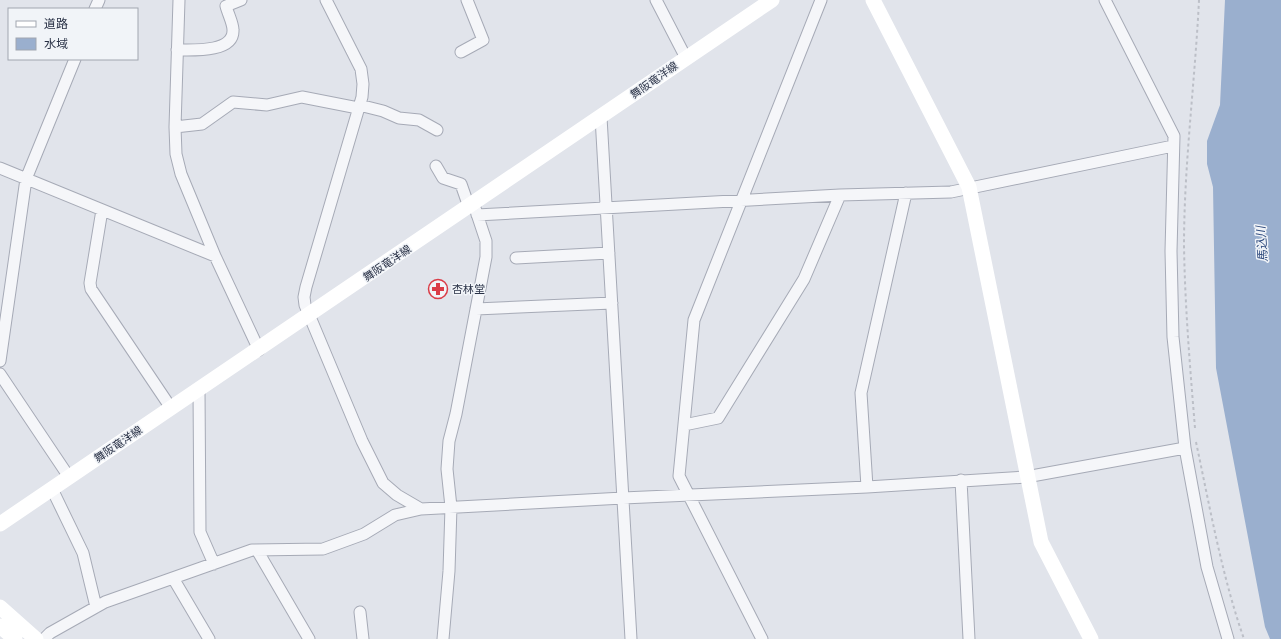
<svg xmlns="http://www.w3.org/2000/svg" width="1281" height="639" viewBox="0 0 1281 639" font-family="'Asap Condensed','Noto Sans JP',sans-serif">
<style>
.water{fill:#9aafce}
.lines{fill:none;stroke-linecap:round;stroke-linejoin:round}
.street-casing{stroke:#a6aab6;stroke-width:13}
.path{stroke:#bcbfc7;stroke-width:2;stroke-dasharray:3 3;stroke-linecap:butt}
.street{stroke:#f5f6f9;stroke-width:11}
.secondary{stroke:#fff;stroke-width:15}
.labels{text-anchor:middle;stroke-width:3;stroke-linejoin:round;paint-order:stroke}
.street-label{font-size:11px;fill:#283045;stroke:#f1f4f8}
.poi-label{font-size:11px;fill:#283045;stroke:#f1f4f8;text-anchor:start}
.water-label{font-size:12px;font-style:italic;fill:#2e4a7d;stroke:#f1f4f8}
</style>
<rect width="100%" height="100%" fill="#e1e4eb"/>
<path class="water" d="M1225,0H1281V639H1270L1265,627L1216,368L1213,187L1207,164V141L1220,105Z"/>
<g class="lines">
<defs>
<path id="street" d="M179,0L175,127L176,154L181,174L215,256L259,350
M326,0L361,69L363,84L362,97L306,287L304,297L305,305L362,441L383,483L397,495L421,509
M656,0L686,58
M1105,0L1174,136L1171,251L1173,337L1185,448
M95,9L99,0
M177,50C191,50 234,53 233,30C233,23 228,14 226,6L241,0
M461,52L483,40L467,0
M359,105L383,111L399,118L419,120L437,130
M601,117L631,639
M175,127L202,124L233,102L267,105L302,97L358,108
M436,166L443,178L461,184L469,207
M0,168L215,256
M102,210L90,283L91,289L171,408
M477,215L840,195L951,192L1173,146
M516,258L609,253
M476,309L612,303
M0,361L26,179L75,59
M0,374L69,477
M199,390L200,532L214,564
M684,425L718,418L804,279L840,195
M961,480L969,639
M867,487L861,393L906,193
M52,489L83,553L96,607
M257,550L309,639
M173,578L209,639
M360,612L363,639
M44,639L50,633L105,602L252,550L323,549L364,534L395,515L421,509L623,498L867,487L1026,477L1185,448L1207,567L1228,639
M443,639L449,571L451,507L447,469L449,441L456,414L486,257V241L475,208
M762,639L679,476L694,320L821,0"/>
</defs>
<use href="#street" class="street-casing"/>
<path class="path" d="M1195,428C1190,367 1185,307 1184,246C1184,164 1195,82 1199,0
M1196,442C1210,508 1222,576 1244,639"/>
<use href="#street" class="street"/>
<path class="secondary" d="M873,0L969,187L1041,542L1091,639
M0,524L772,0
M0,607L36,639
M0,626L15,639"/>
</g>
<defs>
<symbol id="pharmacy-ring" viewBox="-11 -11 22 22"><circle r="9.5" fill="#f1f4f8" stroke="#da3c47" stroke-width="1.5"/><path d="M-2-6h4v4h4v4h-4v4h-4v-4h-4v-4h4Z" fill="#da3c47"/></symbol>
</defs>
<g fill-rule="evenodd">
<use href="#pharmacy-ring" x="427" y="278" width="22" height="22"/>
</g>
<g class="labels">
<g class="street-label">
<text transform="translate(654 80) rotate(-35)" y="4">舞阪竜洋線</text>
<text transform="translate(387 263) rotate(-34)" y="4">舞阪竜洋線</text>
<text transform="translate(118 444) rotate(-34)" y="4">舞阪竜洋線</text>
</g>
<g class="poi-label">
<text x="452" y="293">杏林堂</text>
</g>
<g class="water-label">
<text transform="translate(1262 244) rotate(-94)" y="4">馬込川</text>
</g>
</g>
<rect x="8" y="8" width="130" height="52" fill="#f1f4f8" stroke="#a1a6b0"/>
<rect x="16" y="21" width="20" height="6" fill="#ffffff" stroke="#a1a6b0"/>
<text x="44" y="28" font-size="12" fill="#283045">道路</text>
<rect x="16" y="38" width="20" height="12" fill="#9aafce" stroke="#a1a6b0"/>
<text x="44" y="48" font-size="12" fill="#283045">水域</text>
</svg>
